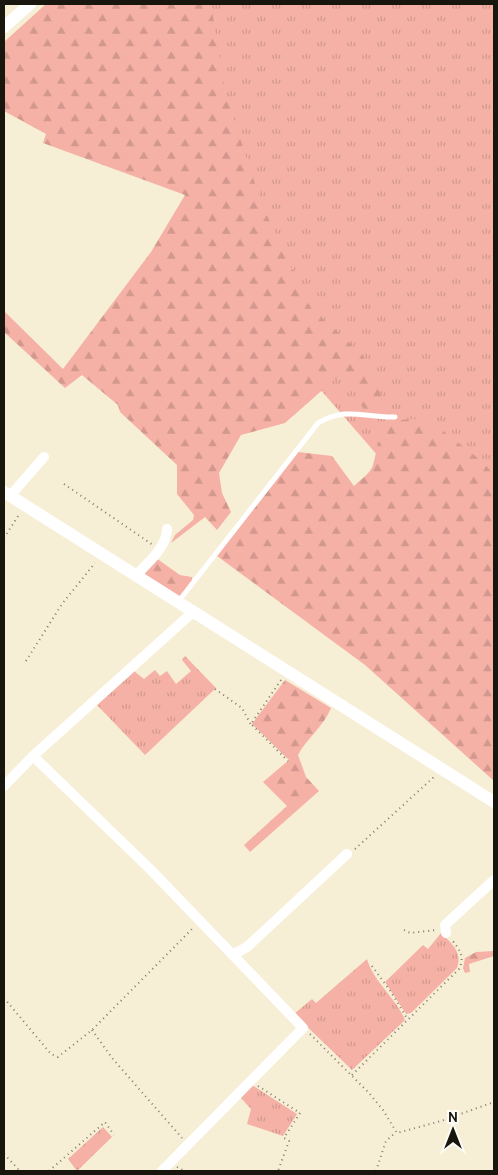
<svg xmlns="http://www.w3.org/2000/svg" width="498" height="1175" viewBox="0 0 498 1175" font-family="Cabin,sans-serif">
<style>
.grass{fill:url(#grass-tufts)}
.forest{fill:url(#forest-firs)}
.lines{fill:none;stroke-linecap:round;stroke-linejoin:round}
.path{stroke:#817c6c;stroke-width:2;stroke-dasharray:1 4;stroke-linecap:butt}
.service{stroke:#fff;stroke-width:5}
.minor{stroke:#fff;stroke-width:10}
.tertiary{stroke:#fff;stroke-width:12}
</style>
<defs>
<pattern id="grass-tufts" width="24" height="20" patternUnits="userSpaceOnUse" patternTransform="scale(1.25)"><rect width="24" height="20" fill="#f6b1a6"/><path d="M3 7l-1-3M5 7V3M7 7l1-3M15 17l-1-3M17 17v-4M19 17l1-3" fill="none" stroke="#d2988e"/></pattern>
<pattern id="forest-firs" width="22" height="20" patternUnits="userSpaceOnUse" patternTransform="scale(1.25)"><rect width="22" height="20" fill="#f6b1a6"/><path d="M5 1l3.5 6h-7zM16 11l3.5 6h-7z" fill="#d2988e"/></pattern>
</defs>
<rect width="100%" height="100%" fill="#f7eed6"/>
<path class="grass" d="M169,4H494V546L405,487L272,334Z
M185,656L216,688L145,755L96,704L134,671L144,679L155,670L160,676L167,671L176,684L191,671L182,660Z
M441,933C451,943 463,952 457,968L411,1013L406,1014L385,982L423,945L428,949Z
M367,959C373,981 396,998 405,1020L352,1070L294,1014L312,999L316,1003Z
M252,1085L297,1114L283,1136L247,1124L251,1109L240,1097Z
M103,1127L112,1137L77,1171L68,1159Z"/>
<path class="forest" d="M46,4H211L225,92L262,205L310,307L363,355L372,380L383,397L382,405L367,410L355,401L358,388L344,371L285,423L241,435L219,473L222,493L231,512L217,530L205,517L171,543L175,535L193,520L194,515L177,494V465L120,412L118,405L82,375L65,388L4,332V311L63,369L151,252L185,195L43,143L46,134L4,111V42Z
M413,419L437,426L483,462L494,475V781L365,665L217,556L298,452L332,456L354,486C360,480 371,473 373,465C381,437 377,420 413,419Z
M156,558L180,575L192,577V580L180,597L144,575Z
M285,680L331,708C324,726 307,738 298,755L306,777L319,791L250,852L244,845L287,806L263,782L289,760L252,724Z
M494,951V956L469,964L470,972L465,973L463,968L465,958L476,952Z"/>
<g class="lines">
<path class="path" d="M64,484L153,545
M4,538L20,513
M26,661L62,604L95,563
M281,680L251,724L288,761
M215,689L242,708L251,725
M355,849L435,776
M404,930L410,933L436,930
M372,966L391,992L408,1020
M4,998L51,1054L58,1057L92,1030L194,927
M92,1030L112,1058L182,1138
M310,1034L369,1093L383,1110L397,1133L441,1121L494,1102
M352,1075L459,969C465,957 460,950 452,940
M258,1086L300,1113L284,1138L289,1141L278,1171
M4,1154L20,1171
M177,1167L184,1171
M49,1171L105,1122L114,1135
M376,1171L386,1141L396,1132"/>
<path class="service" d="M178,602L318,423C347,406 364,418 395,417"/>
<path class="minor" d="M10,496L44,457
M135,576C147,564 167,547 167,529
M33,756L150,869L303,1028L162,1171
M4,786L33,756L192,613
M446,933L445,925L494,880
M234,954L247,947L347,854"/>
<path class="tertiary" d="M4,27L30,4
M4,492L494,802"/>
</g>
<rect width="498" height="1175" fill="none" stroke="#19160d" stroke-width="10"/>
<g transform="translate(453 1130)" stroke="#fefcf7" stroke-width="4" paint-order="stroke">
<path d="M0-4L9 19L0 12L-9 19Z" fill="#19160d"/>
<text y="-8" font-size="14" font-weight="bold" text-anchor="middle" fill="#19160d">N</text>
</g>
</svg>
